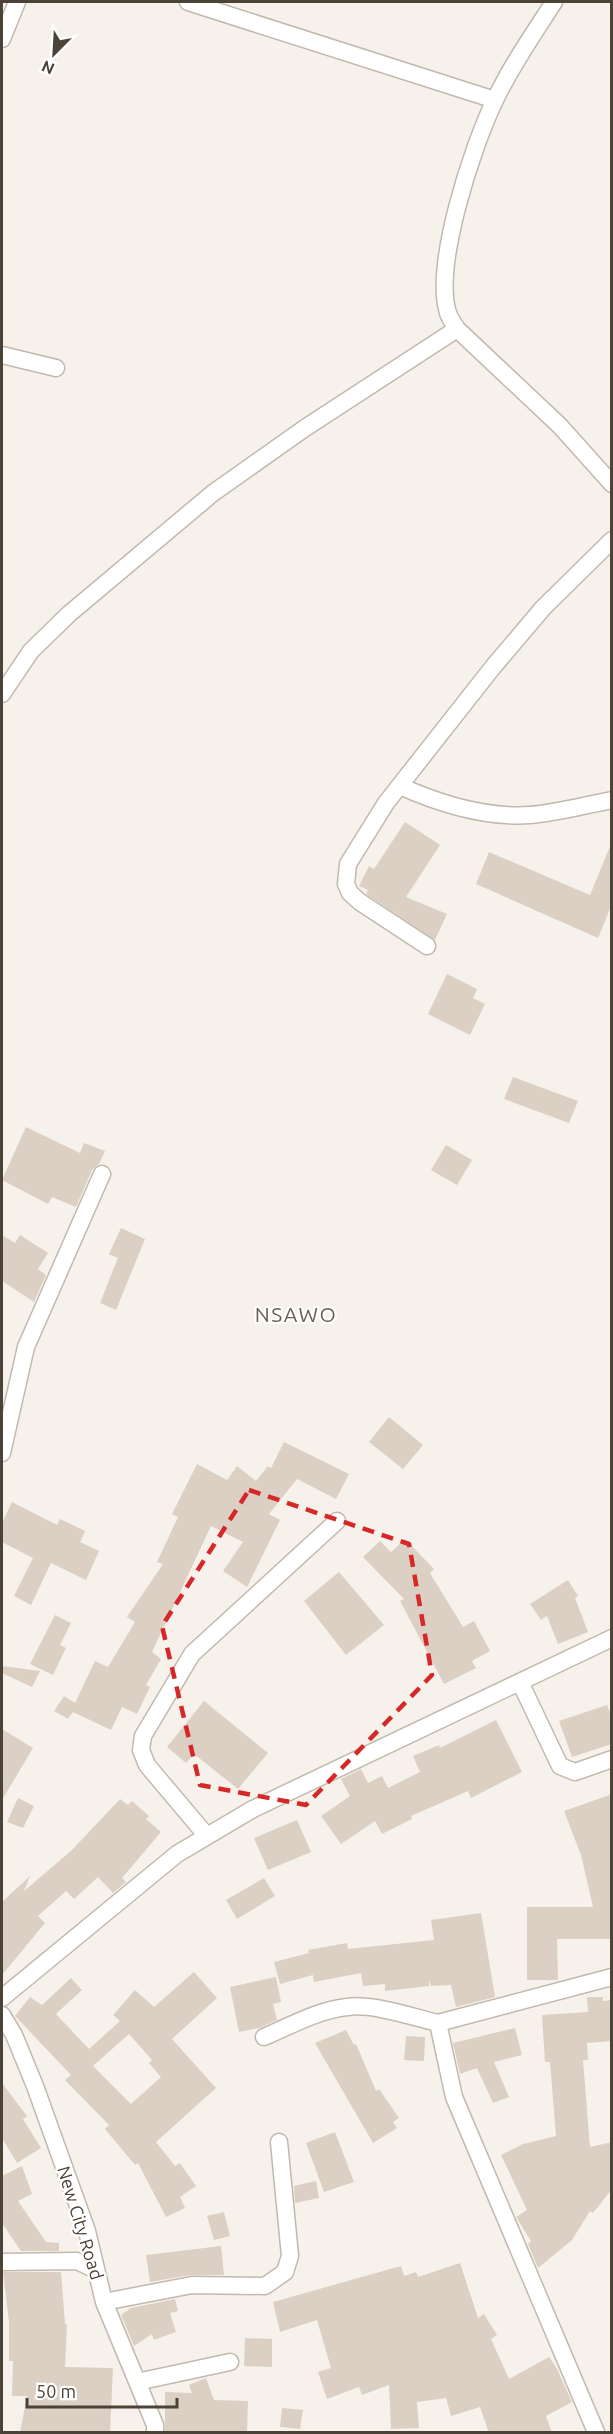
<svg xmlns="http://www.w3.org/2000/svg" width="613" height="2434" viewBox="0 0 613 2434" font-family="Ubuntu,sans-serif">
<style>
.building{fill:#dbd0c3;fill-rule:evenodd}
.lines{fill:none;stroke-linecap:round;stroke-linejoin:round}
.minor-casing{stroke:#c2b9ad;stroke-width:19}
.minor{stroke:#fff;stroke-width:16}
.marked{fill:none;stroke:#d62828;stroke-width:4.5;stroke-dasharray:12 8;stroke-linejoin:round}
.labels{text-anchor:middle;stroke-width:4.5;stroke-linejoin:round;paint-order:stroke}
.street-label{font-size:18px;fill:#4b4238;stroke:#fff}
.quarter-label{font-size:21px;letter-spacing:1.5px;fill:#6e604f;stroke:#fff}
</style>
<rect width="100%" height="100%" fill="#f6f2eb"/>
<path class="building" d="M405,822L440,845L406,897L447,914L435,940L366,894L368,890L359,886L369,866L374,869Z
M611,844L612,904L598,938L476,884L489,852L590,895Z
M447,974L477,989L473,998L485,1004L470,1035L428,1014Z
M513,1077L578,1101L569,1123L504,1099Z
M26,1127L80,1153L84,1143L105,1151L99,1164L92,1170L76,1207L52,1197L48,1204L2,1180Z
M446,1145L472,1160L457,1185L431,1170Z
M121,1228L145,1239L116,1310L100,1303L118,1258L109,1254Z
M2,1235L15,1243L20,1235L48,1253L38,1269L46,1275L34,1302L2,1281Z
M389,1417L423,1445L403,1469L369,1442Z
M284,1442L349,1474L336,1499L297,1479L269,1514L280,1520L247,1587L223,1571L243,1542L211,1526L152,1652L161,1659L146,1685L150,1687L137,1714L122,1707L111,1730L73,1712L68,1719L54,1711L64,1696L75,1703L95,1661L108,1667L135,1622L127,1617L163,1564L157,1562L178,1517L172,1514L197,1464L227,1480L237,1466L256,1481L268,1466L271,1468Z
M12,1502L57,1525L60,1519L85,1531L80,1542L99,1551L86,1580L51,1563L31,1605L14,1596L33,1558L2,1542V1523Z
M405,1539L434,1569L430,1573L463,1627L474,1621L490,1651L472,1661L476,1668L444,1684L400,1601L404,1599L363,1557L380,1541L391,1552Z
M339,1572L384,1625L346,1655L304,1601Z
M568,1580L578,1596L575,1598L588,1632L558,1644L547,1616L541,1620L530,1604Z
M55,1615L71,1623L60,1645L66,1648L53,1675L30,1664Z
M2,1666L40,1671L32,1687L2,1673Z
M204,1701L268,1753L238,1789L194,1754L186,1763L167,1747Z
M607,1705L612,1718V1744L572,1757L559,1721Z
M496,1720L522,1772L471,1798L468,1791L411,1816L412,1819L382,1834L375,1821L341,1844L321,1816L350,1796L341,1779L361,1769L368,1783L382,1776L388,1788L420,1772L413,1756L439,1745L440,1748Z
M2,1729L33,1748L2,1800Z
M612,1794V1939H557L558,1980H527V1907H593L581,1855L564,1811Z
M18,1798L34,1806L23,1828L7,1822Z
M120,1799L128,1805L132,1801L149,1816L146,1819L161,1832L122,1878L126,1882L113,1893L98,1877L74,1899L66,1891L38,1916L45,1923L2,1975V1902L30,1876L24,1891L71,1851Z
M297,1820L311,1852L268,1870L254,1838Z
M264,1878L275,1896L237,1919L226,1900Z
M481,1913L495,1997L456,2007L451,1985L431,1986L429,1980V1986L385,1991V1984L363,1986L361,1973L314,1982L313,1975L280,1984L274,1962L309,1953L308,1950L347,1943L348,1949L434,1940L431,1920Z
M194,1972L217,1998L172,2039L216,2088L156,2142L175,2166L180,2163L196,2186L180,2197L185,2208L166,2217L138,2163L135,2165L105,2129L109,2125L65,2080L71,2075L15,2016L30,1997L42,2005L71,1978L82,1990L56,2014L89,2049L120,2021L113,2015L135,1990L154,2007ZM129,2034L152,2060L149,2063L161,2077L131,2104L93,2066Z
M276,1977L281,2002L273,2004L277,2020L259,2028L239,2032L230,1987Z
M587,1997H603V2001L612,2000V2041L587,2043L588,2060H583L590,2147L612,2142V2189L593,2213L590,2211L572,2240L538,2268L528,2244L531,2241L516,2217L527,2210L501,2155L523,2144L556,2136L550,2062H545L542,2015L588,2012Z
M515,2028L522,2055L494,2062L509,2097L493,2103L477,2068L460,2074L453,2043Z
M346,2030L354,2045L356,2044L376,2091L379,2089L399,2118L393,2122L397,2128L373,2143L315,2043Z
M406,2036L425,2037L424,2061L404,2060Z
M2,2083L27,2116L23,2119L41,2148L17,2163L2,2138Z
M335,2132L354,2182L324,2192L306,2143Z
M22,2166L32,2194L18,2201L46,2242L59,2243V2251H21L2,2223V2176Z
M316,2181L319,2198L295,2203L294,2186Z
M224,2212L230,2236L214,2240L207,2216Z
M221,2246L224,2275H190L150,2282L146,2255Z
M460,2263L478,2318L484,2314L497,2335L491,2339L509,2379L549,2357L557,2369L572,2402L546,2416L552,2433H489L480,2407L451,2416L446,2398L417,2402L419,2428L391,2429L389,2385L362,2395L359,2387L327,2399L318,2372L331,2368L317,2320L280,2332L273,2302L401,2266L404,2276L416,2272L418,2277Z
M3,2272H61L65,2324L67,2325L65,2367L113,2368L110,2433H20L27,2396H12L13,2361H9V2322Z
M175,2299L178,2311L170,2313L176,2332L154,2340L152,2334L134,2346L121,2315L131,2308Z
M245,2338L272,2339V2367L244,2366Z
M206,2378L214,2400L248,2401L247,2433H165V2392L192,2393L189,2385Z
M282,2408L303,2410L300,2429L280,2427Z"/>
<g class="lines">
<defs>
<path id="minor" d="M188,2L495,100
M554,2C534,33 511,66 495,100C473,145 433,265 448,313C450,319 454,324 457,329L560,426L612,484
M2,39L17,2
M2,355L56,368
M2,694L31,651L69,614L213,493L305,428L457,329
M400,786C440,804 485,818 530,815C557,813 585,805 612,800
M427,946L360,902L350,893L346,884L348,864L386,803L493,667L543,608L612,540
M2,1453L26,1347L102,1174
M520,1682L560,1766L575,1772L612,1759
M206,1835L147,1765L141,1750L143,1736L192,1654L337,1521
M2,1998L177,1854L253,1809L612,1638
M2,2015L14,2035L35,2086L87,2231L104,2302L155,2425V2432
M264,2037C290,2026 318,2010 347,2007C372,2003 412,2017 438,2023
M2,2262L77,2261L96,2270
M104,2302L192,2285L265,2286L285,2272L290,2256L279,2142
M137,2382L230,2362
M596,2432L454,2097L438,2023L612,1977"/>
</defs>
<use href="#minor" class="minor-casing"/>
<use href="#minor" class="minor"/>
</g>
<path class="marked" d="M249,1490L409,1544L432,1675L306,1805L200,1785L162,1626Z"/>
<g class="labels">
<g class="street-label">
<text transform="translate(80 2223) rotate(73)" y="6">New City Road</text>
</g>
<g class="quarter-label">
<text x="296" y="1322">NSAWO</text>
</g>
</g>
<rect width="613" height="2434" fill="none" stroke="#4b4238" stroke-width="6"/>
<g transform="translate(54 54) rotate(204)" stroke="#ffffff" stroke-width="4.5" paint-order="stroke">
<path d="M0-4.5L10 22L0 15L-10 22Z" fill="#4b4238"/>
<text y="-9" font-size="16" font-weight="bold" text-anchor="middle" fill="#4b4238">N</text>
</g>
<path d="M27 2398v9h150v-9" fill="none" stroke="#4b4238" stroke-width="3"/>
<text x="36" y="2398" font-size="18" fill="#4b4238" stroke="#ffffff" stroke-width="4.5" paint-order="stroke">50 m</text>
</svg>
